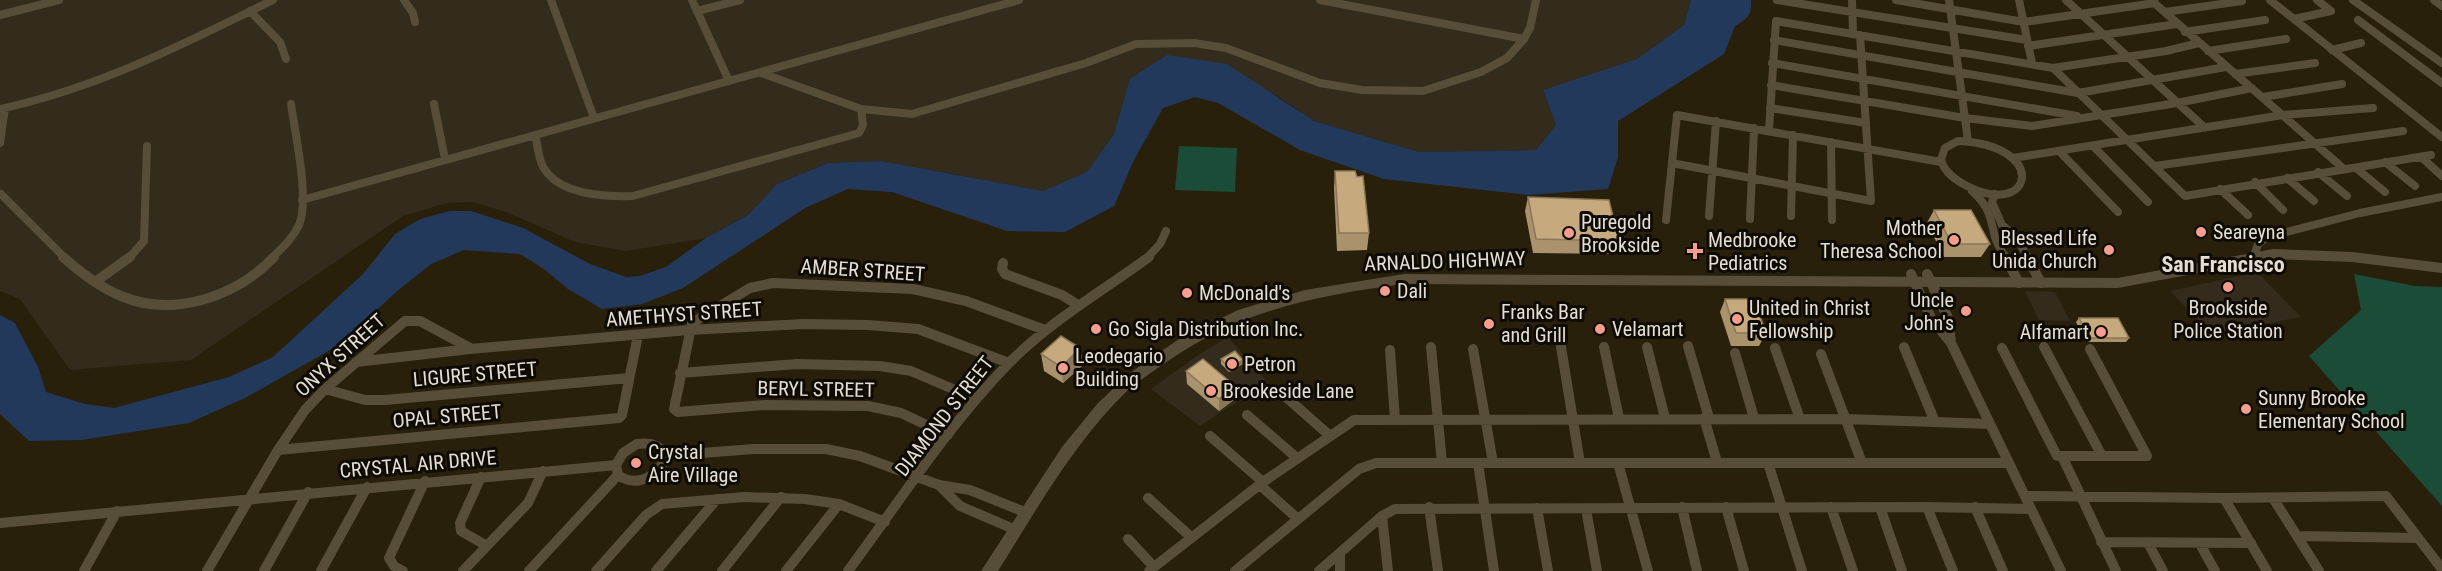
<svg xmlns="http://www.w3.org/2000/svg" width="2442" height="571" viewBox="0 0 2442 571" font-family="'Roboto Condensed',sans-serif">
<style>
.commercial{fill:#332b1b}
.green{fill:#1a4c37}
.water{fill:#23395c}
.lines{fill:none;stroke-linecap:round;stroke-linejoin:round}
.minor-far1{stroke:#584d39;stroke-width:8}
.minor{stroke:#584d39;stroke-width:10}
.secondary{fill:#584d39;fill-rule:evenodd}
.wall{fill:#aa926c}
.shaded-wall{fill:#8b7758}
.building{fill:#c6aa7e;stroke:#8b7758;stroke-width:1.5}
.poi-dot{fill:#f59d8f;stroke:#0e0a04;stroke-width:2}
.labels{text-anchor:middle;stroke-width:6;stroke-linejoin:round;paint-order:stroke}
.poi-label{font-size:20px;fill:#e4ded2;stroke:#0e0a04;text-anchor:start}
.street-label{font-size:20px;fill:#e4ded2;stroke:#0e0a04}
.quarter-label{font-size:22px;font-weight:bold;fill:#e4ded2;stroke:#0e0a04}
</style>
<rect width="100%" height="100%" fill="#29200c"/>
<path class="commercial" d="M0,0H1691L1684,25L1637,59L1543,90L1556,125L1536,150L1419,152L1314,121L1276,95L1130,80L1114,134L1087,173L1043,191L881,161L828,163L777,184L748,215L706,238L626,251L575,242L506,212L473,202L447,203L403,216L191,360L70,370L20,299L0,291Z
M2257,272L2301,317L2211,334L2170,291Z
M2025,291L2055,292L2070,321L2039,320Z
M1228,337L1267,382L1200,426L1151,389L1198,355Z"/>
<path class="green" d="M1179,146L1237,148L1235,192L1175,190Z
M2354,274L2415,286L2442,287V506L2309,356L2361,310Z"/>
<path class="water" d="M1691,0H1751C1752,15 1747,19 1735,26L1724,54L1618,121V157L1608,189L1528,195L1384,179L1300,150L1218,103L1195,97L1163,108L1134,160L1114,206L1065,232L1007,231L892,192L848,189L805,208L683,288L642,304L602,309L568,289L544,269L520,254L464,250L431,264L396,292L339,345L245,398L189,423L81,440L29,441L0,414V315L15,323L38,367L46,392L85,404L114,408L229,377L273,357L363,274L395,234L420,219L450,211H471L523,228L590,264L626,277L640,276L666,267L706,238L748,215L777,184L828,163L881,161L1043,191L1087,172L1114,134L1130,79L1167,55L1227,64L1314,121L1419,152L1536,150L1556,125L1543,90L1637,59L1684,25Z"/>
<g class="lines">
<path class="minor-far1" d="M404,0L413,13L415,22
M551,0L594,118
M692,0L729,81
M1320,0L1524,39
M1777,0L2027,40
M1852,0L1853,33
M1896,0L2024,22L2155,3
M1949,0L1968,141
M2019,0L2032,63
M2066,0L2205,128
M2270,0L2442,137
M2353,0L2442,63
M2434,0L2442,6
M2152,1L2344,169
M250,11L280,42L286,59
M697,11L740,0
M2165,12L2242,1
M0,15L59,0
M2294,19L2331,11L2317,0
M2358,20L2442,83
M2185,32L2265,20
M1774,40L2078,93L2226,67
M2028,46L2177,24
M2332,50L2361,43
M2208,51L2286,39
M1772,63L2077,116
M2053,68L2185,196L2431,155
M761,73L861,109L912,114L1086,63L1136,44L1194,43L1226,48L1320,83L1362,90L1423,91L1481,72L1507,58L1524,39L1530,28L1536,0
M2235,74L2315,63
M1771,85L1965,118L2032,126L2177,103L2252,88
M2263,97L2342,84
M434,104L445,159
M1770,108L1866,123
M0,109C98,88 184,44 273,0
M1769,130L1776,21L2053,68L2166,51L2199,43
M535,135C538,145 538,157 543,167C559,195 604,197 633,196L859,133L863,125L861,109
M1958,141C2051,145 2033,221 1965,185C1954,179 1943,171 1941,159L1945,148Z
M1831,142L1832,220
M0,143L5,108
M2093,146L2148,202
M2060,152L2118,212
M2421,157L2442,176
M2013,158L2283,115L2373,108
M2385,162L2415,186
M1672,163L1871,201L1860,35
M2155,166L2403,131
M2356,168L2385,192
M2318,172L2347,196
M2287,178L2314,201
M2255,182L2283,210
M2220,189L2248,215
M1972,191C1989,206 1990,216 1995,237C1997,244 2002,252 2006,258
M1,194L65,258
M1995,194L1992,202L2002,225L2016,237L2028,258
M302,200L1019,0
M1709,216L1716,121
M1791,216L1793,135
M1750,219L1754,128
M1666,220L1677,115L1941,162
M2254,256L2258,244L2267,237L2360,213L2442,197
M129,258L144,241L147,146
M272,258C282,248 293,238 299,225C310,200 295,133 291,104
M1147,258L1160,244L1166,231"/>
<path class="minor" d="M63,257C80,272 99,287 121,296C173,318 236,297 274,257
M2005,257L2019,283
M2027,257L2041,283
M1003,263L1002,269L1005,274L1062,295L1078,305
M1911,274L1931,318L1951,343L2061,571
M1927,274L1948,318L1951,343
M95,282L130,257
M1688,346L1709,418
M1431,347L1442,463
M1561,347L1580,463
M1604,347L1619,418
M1647,347L1665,418
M2044,347L2102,456
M1775,348L1800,419
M2002,348L2057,456H2062
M1473,349L1493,463
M2090,349L2147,456H2062L2116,571
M1390,350L1395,420
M1735,353L1754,418
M1821,354L1862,463
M356,362L470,349L689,330L803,324L868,325L918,329L1009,363
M680,373L797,364L880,366L911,371L976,399
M325,389L365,400H385L629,378
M1278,390L1329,435
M1247,415L1297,458
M1704,418L1717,462
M1935,422L1990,424
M948,435L901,413L868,406L765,405L678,412L674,409L692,323L750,288L773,283L913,289L966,301L1045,330
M1210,436L1263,482
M637,444C647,443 654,443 662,450L663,463C652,479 635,487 618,475L616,465L623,453Z
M278,450L619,418L622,415L638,335
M664,456L753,449H826L860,456L939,485L970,490L1027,513
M1478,463L1494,571
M1618,463L1648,571
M1768,463L1802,571
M481,477L460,523L461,531L487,546
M939,485L960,506L1016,530
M1260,485L1298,519
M2025,496L2224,498L2386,496L2442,569
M1148,498L1192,538
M2224,498L2267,571
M2273,498L2319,571
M1429,507L1438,571
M1682,507L1697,571
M1726,507L1744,571
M1831,507L1853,571
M1880,507L1902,571
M1927,507L1953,571
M1975,507L2003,571
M1537,508L1548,571
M1586,509L1597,571
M1382,516L1388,571
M0,523L616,465
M2297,536L2418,538
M1128,539L1154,567
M2101,542L2251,543
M2148,543L2163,571
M2200,544L2215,571
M1340,553V571
M84,571L117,511
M207,571L278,450L305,410L325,389L405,321H420L470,348
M264,571L308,492
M321,571L367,487
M403,571L394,566L389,558L425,481
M463,571L528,503L543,471
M529,571L618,475
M596,571L646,515L662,504L744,497L805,499L839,504L885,522
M656,571L717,499
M722,571L781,497
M786,571L839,504
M848,571C899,502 948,426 1007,365C1049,322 1101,292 1149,257
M1149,571L1263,482L1354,420L1845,419L1935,422L1904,347
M1235,571L1359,469L1376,463H2009
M1319,571L1382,516L1395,509L1927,507L2031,509"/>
<path class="secondary" d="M2273,249L2352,252L2442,263V273L2352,262L2273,259L2118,288L1404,284C1313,296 1242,310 1165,363C1153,372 1139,380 1128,390C1074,442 1037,509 998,571H981L1062,447L1098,403L1130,373L1179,339L1238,310L1305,290L1404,274L2118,278Z"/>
</g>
<path class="wall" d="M1335,171L1369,233L1367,250L1337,251L1334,188Z
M1528,197L1619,241L1615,254L1533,253L1525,211Z
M1934,210L1990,244L1981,257H1944L1927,223Z
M1725,299L1766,333L1759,346H1731L1720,312Z
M2079,318L2129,338L2126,342H2086L2076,322Z
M1080,348L1083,365L1063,383L1044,371L1041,354Z
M1221,359L1243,360V364L1229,372L1221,364Z
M1186,371L1235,386V399L1219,411L1187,384Z"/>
<path class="shaded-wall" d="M1080,348L1083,365L1063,383L1061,367Z
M1243,360V364L1229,372V368Z
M1235,386V399L1219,411V399Z"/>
<path class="building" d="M1335,171H1355L1357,177L1363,176L1369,233H1339Z
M1528,197L1609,200L1619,241L1536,239Z
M1934,210H1971L1990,244H1952Z
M1725,299H1754L1766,333H1736Z
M2079,318H2118L2129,338H2090Z
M1061,336L1080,348L1061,367L1041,354Z
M1235,351L1243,360L1229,368L1221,359Z
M1203,359L1235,386L1219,399L1186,371Z"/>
<g class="poi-dot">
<circle cx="2201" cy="232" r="6"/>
<circle cx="1569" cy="233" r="6"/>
<circle cx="1954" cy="240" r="6"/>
<circle cx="2109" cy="250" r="6"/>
<path d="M1692 242h6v6h6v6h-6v6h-6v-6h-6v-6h6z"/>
<circle cx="2228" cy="287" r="6"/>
<circle cx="1385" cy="291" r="6"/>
<circle cx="1187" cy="293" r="6"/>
<circle cx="1966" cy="311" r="6"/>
<circle cx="1737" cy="319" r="6"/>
<circle cx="1489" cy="324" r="6"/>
<circle cx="1096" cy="329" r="6"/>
<circle cx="1600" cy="329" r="6"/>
<circle cx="2101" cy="332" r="6"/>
<circle cx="1232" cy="364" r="6"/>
<circle cx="1063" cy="368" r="6"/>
<circle cx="1211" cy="391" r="6"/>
<circle cx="2246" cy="409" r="6"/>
<circle cx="636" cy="463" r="6"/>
</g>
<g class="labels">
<g class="poi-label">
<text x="1581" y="229">Puregold<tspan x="1581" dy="23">Brookside</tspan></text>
<text x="1942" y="235" text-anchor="end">Mother<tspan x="1942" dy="23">Theresa School</tspan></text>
<text x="2213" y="239">Seareyna</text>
<text x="2097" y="245" text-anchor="end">Blessed Life<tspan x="2097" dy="23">Unida Church</tspan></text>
<text x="1708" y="247">Medbrooke<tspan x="1708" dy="23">Pediatrics</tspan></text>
<text x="1397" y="298">Dali</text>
<text x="1199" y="300">McDonald's</text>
<text x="1954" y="307" text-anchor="end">Uncle<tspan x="1954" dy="23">John's</tspan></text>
<text x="1749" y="315">United in Christ<tspan x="1749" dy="23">Fellowship</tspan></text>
<text x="2228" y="315" text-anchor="middle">Brookside<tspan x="2228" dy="23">Police Station</tspan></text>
<text x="1501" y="319">Franks Bar<tspan x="1501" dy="23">and Grill</tspan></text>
<text x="1108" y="336">Go Sigla Distribution Inc.</text>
<text x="1612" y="336">Velamart</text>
<text x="2089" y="339" text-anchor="end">Alfamart</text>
<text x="1075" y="363">Leodegario<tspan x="1075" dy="23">Building</tspan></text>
<text x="1244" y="371">Petron</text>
<text x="1223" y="398">Brookeside Lane</text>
<text x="2258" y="405">Sunny Brooke<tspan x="2258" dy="23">Elementary School</tspan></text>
<text x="648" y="459">Crystal<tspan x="648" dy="23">Aire Village</tspan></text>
</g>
<g class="street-label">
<text transform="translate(1445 261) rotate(-2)" y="7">ARNALDO HIGHWAY</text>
<text transform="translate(863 270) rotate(4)" y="7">AMBER STREET</text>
<text transform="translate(684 314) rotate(-4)" y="7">AMETHYST STREET</text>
<text transform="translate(340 355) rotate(-42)" y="7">ONYX STREET</text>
<text transform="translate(475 374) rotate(-5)" y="7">LIGURE STREET</text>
<text transform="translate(816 389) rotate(1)" y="7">BERYL STREET</text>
<text transform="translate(447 416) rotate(-5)" y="7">OPAL STREET</text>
<text transform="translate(944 416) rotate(-52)" y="7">DIAMOND STREET</text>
<text transform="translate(418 464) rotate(-5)" y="7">CRYSTAL AIR DRIVE</text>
</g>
<g class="quarter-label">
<text x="2223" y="272">San Francisco</text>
</g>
</g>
</svg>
